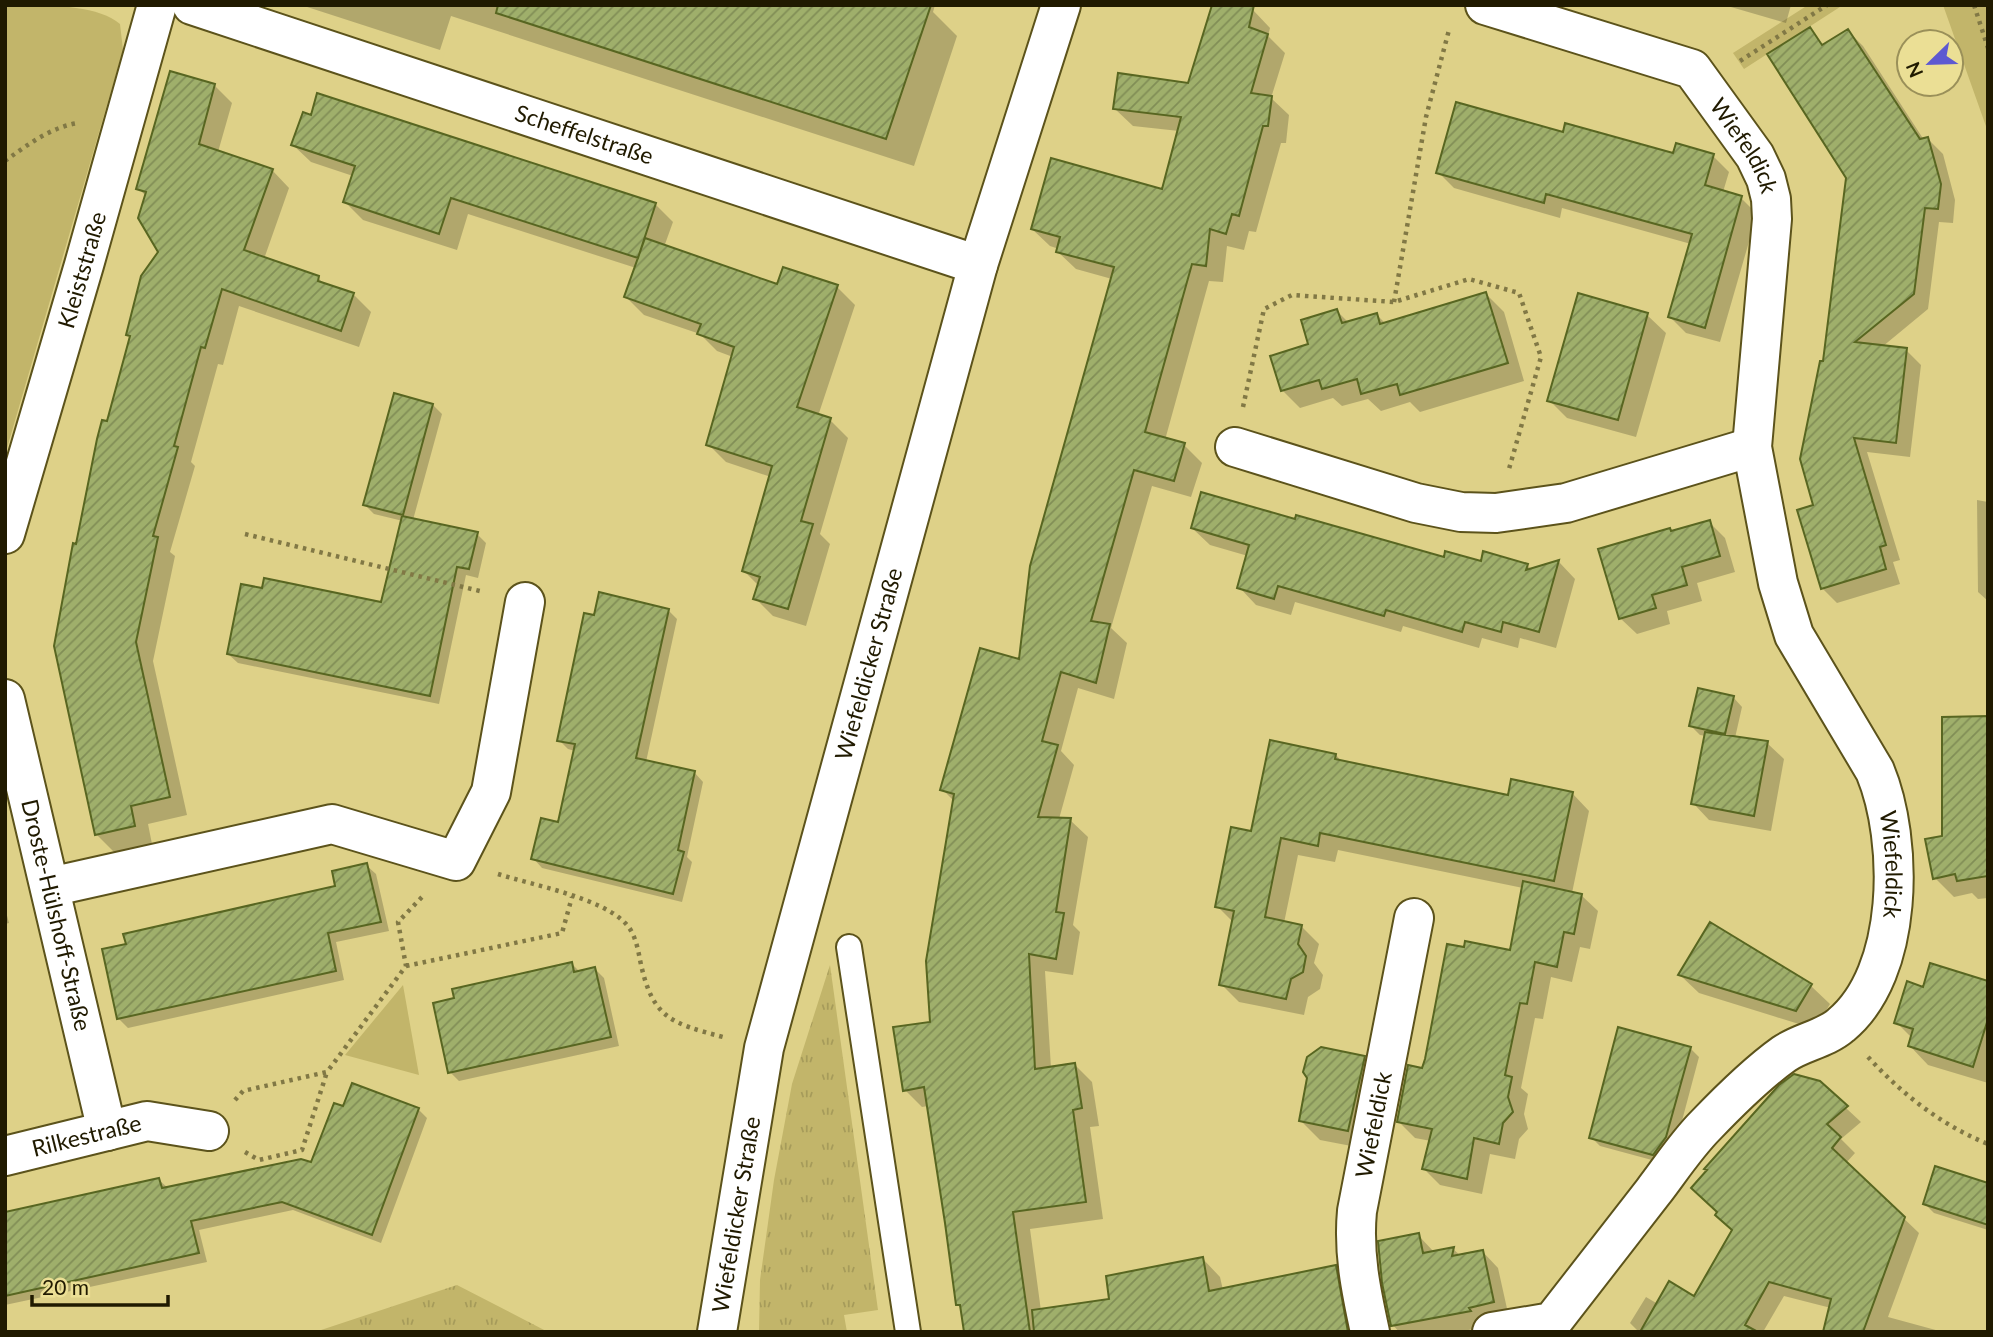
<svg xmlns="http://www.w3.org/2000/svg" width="1993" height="1337" viewBox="0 0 1993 1337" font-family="Lato,sans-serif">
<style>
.grass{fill:url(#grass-tufts)}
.green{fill:#c2b56a}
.shadow{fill:#0003}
.building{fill:url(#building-hatch);stroke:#586621;stroke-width:2}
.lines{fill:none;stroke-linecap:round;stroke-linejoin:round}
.lane-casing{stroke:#5c531b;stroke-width:28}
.street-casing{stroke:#5c531b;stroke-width:42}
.path{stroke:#817845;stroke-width:4.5;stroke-dasharray:3.5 5;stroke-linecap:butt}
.lane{stroke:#fff;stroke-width:24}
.street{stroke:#fff;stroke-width:38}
.labels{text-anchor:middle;stroke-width:7;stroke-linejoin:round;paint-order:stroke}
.street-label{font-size:23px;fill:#201a00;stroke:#ebdf95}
</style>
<defs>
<pattern id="grass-tufts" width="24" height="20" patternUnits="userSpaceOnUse" patternTransform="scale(1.75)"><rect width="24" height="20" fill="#c2b56a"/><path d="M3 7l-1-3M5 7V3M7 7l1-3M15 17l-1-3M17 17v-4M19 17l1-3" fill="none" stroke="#a69b5a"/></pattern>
<pattern id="building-hatch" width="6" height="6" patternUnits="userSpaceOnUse" patternTransform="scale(1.75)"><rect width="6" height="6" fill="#9faf6b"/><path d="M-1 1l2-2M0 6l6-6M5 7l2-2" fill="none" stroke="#818e56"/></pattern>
</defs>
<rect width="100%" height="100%" fill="#ded188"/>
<path class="grass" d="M830,965L878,1310L844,1315L847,1332H759L760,1280L774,1180L792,1084Z
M457,1285L548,1332H315Z"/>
<path class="green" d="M5,5C36,5 97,3 120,24L123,50L5,455Z
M1808,5H1843L1744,69L1733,53Z
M1943,5H1988V132Z
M403,985L419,1075L345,1055Z"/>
<path class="shadow" d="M301,5H935L933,12L957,36L914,166L451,16L440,50Z
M1724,5H1791L1786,23Z
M1253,10L1270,28L1268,36L1285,53L1271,98L1289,115L1286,143H1281L1256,232L1249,231L1244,250L1227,246L1223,282L1209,281L1165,440L1184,445L1202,463L1191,497L1152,486L1111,628L1127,643L1114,699L1078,688L1061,751L1074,765L1059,819L1070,820L1088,837L1073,925L1080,932L1073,975L1045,971L1051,1068L1075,1065L1092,1082L1099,1126L1090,1127L1103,1219L1030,1229L1041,1311L1111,1300L1203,1259L1220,1277L1223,1290L1335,1267L1353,1285L1361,1332H966L962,1309L957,1304L928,1106L922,1107L905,1090L932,1023L955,802L942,789L1020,662L1112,279L1076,269L1058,252L1059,249L1050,246L1032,229L1163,191L1179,131L1133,126L1115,109L1190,85Z
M1848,31L1863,46L1924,140L1928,139L1943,154L1955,200L1953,223L1939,222L1928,309L1882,347L1906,350L1921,365L1910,457L1867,452L1900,560L1893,562L1900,584L1837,603L1822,588L1816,507L1825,363L1848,178L1813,35L1824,46Z
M214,85L232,103L218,152L272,170L289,188L264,259L318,278L325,285L353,294L371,312L359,347L239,306L223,365L218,364L191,462L195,466L170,552L175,556L153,661L187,815L148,824L152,844L114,852L96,834L77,546L132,339L128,335L161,252L146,196L138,188Z
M1564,134L1674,156H1713L1729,172L1723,192L1741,198L1757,214L1720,342L1686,333L1670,317L1691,244L1562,208L1560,218L1454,188L1438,172Z
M293,145L655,204L673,222L664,247L778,286L837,287L855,305L818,416L830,420L848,438L820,534L830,544L806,626L773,616L755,598L759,586L744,571L771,477L726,462L708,444L733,357L717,351L700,334L644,315L626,297L636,268L468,214L457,250L363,220L345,202L353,176L311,162Z
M1486,294L1504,312L1524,381L1420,412L1410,402L1381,411L1368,399L1342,406L1333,398L1300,408L1282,390L1310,345L1337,311L1349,323L1377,315L1386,324Z
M1647,315L1666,333L1636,437L1567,418L1549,400Z
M433,405L442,414L413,520L477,534L486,543L478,578L466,575L439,704L238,663L228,654L382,604L403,521L374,514L365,505Z
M1977,500L1988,502V601L1978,592Z
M1296,521L1445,559L1527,565L1532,570L1559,562L1575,579L1556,648L1520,638L1518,648L1482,638L1479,648L1403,626L1401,632L1295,602L1291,615L1256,605L1239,587L1248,556L1210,545L1192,528Z
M1709,522L1725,538L1735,572L1697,583L1702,601L1667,611L1670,624L1637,634L1620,618L1672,532Z
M668,610L677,619L646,762L694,772L703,782L687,857L692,862L682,902L542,868L533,858L559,824L575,751L568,749L559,740L596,618Z
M1733,697L1742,707L1735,738L1767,743L1784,759L1771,831L1709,820L1693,803L1706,736L1700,735L1691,726Z
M1988,718V898L1978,899L1972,893L1954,897L1935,878Z
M1336,755L1343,763L1509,797L1572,793L1589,811L1572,893L1581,895L1598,911L1590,949L1580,947L1572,982L1551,977L1543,1019L1535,1018L1521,1088L1528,1094L1524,1114L1528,1129L1519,1139L1515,1159L1490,1154L1482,1194L1440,1185L1424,1169L1431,1141L1415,1138L1398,1121L1423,1070L1511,952L1523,888L1338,850L1335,862L1298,855L1284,923L1301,926L1319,944L1314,963L1323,975L1320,989L1308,997L1304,1015L1239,1002L1221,984L1234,923L1217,906L1252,834Z
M366,865L376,874L389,931L336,942L344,980L128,1028L118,1018L337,887Z
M5,908L9,923L5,924Z
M572,964L580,972L595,969L604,978L619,1046L459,1081L450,1072Z
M1680,975L1811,986L1830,1004L1815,1029L1699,993Z
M1988,983V1083L1928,1065L1910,1046L1912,1038L1896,1022L1924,989Z
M1690,1048L1699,1057L1675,1147L1663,1163L1600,1146L1591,1137Z
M1364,1057L1383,1076L1367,1149L1320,1140L1301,1121Z
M1819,1083L1861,1122L1841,1139L1855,1153L1846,1163L1919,1233L1888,1317L1943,1332H1825L1831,1308L1784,1296L1763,1332H1639L1630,1323L1646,1297L1668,1310L1711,1293Z
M344,1108L418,1109L427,1118L381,1243L293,1210L199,1230L207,1262L5,1305V1213L159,1180L168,1188L312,1164Z
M1988,1184V1230L1934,1213L1925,1204Z
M1418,1235L1434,1252L1453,1249L1461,1256L1482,1251L1498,1268L1510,1322L1458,1332H1399L1393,1325Z"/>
<path class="building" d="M498,5H931L886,139L496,13Z
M1212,5H1254L1249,27L1268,34L1251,93L1272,96L1268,126H1263L1239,216L1232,214L1226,234L1210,229L1206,266L1192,264L1145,432L1185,443L1174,481L1134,470L1091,621L1110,624L1096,683L1061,672L1042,741L1058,745L1038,817L1071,818L1056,912L1064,913L1056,959L1029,954L1035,1069L1075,1063L1082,1108L1073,1110L1086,1202L1013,1212L1030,1332H964L960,1305H956L945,1223L924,1087L903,1091L893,1027L930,1022L926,961L954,794L940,790L980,648L1019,659L1030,566L1114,267L1056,252L1060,237L1031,229L1051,158L1162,189L1181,117L1113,109L1118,73L1188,83Z
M1810,27L1822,45L1848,29L1920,139L1928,137L1941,184L1938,209L1925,208L1914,294L1855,342L1907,348L1896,443L1854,438L1886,545L1880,547L1886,569L1821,589L1797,510L1813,505L1800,459L1820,361H1823L1846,178L1767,54Z
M170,71L215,84L199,144L273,169L244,250L319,276L318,281L354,293L341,331L222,289L205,348L201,347L174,446L178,447L153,536L158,537L136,642L170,797L131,806L135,826L95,835L54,646L73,543L76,544L97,439L102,420L107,421L130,336L126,335L141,276L158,252L138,218L146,192L136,189Z
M317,93L656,203L638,258L451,198L439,234L343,202L355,166L291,145L303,112L311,115Z
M1456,102L1563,132L1565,123L1673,153L1676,143L1714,154L1705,185L1742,196L1705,328L1668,317L1692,234L1546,194L1544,203L1436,173Z
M645,238L777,284L783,267L838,285L797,407L831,418L801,521L813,524L788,609L753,599L760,577L742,571L772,466L706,445L734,347L697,334L701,324L624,297Z
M1486,292L1508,363L1400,395L1397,384L1361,394L1357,379L1322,389L1319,380L1281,391L1270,356L1308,344L1301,320L1337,309L1342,323L1377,313L1380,324Z
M1578,293L1648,313L1618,420L1547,401Z
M394,393L433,404L403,515L363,505Z
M1201,492L1295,519L1296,515L1444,557L1445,551L1481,561L1483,551L1528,564L1526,570L1559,560L1539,632L1503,622L1501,632L1465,622L1462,632L1386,610L1384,616L1278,586L1274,599L1237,588L1249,545L1191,528Z
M402,516L478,532L469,569L457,567L430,696L227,654L241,584L262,588L264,578L381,602Z
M1710,520L1720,556L1682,567L1687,585L1652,595L1656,608L1619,619L1598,549L1670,528L1671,531Z
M599,592L669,609L636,758L695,771L678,850L684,852L673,894L531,859L541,818L558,822L575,744L557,741L584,613L594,615Z
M1698,688L1734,696L1725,734L1689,726Z
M1988,716V876L1957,881L1955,874L1933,879L1925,839L1942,836V717Z
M1705,732L1768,741L1754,816L1691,804Z
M1270,740L1336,754L1335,759L1508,795L1511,779L1573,792L1554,881L1320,833L1318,846L1281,838L1265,917L1302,925L1298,944L1306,956L1303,972L1291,979L1286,999L1219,985L1234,911L1215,907L1231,827L1251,831Z
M367,863L381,922L328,933L336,971L117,1019L102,949L126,944L123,934L335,886L332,871Z
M1523,881L1582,894L1574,934L1564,932L1557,967L1535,962L1527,1004L1520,1003L1505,1075L1512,1077L1508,1097L1513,1112L1503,1123L1499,1144L1474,1138L1467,1179L1422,1169L1432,1129L1397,1122L1408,1065L1422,1068L1425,1059L1447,944L1464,947L1465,941L1510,950Z
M1710,922L1812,984L1796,1011L1678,975Z
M572,962L574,972L595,967L611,1037L448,1073L433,1003L454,998L452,989Z
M1930,963L1988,981V1019L1973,1067L1908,1046L1913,1029L1894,1023L1907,981L1923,987Z
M1618,1027L1691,1047L1666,1137L1653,1155L1589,1138Z
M1321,1047L1365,1056L1348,1131L1299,1121L1307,1078L1303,1072L1307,1057Z
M1794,1074L1820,1081L1848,1106L1827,1124L1841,1137L1832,1148L1905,1217L1863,1332H1823L1831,1299L1769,1282L1745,1325L1758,1332H1640L1669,1281L1694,1296L1732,1230L1715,1215L1717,1212L1691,1188L1707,1170L1704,1169L1779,1085Z
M352,1083L419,1108L372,1235L282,1202L191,1221L199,1253L5,1296V1212L159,1178L162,1188L301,1159L311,1162L334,1103L343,1106Z
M1935,1166L1988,1183V1225L1923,1204Z
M1419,1233L1423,1253L1454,1247L1452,1256L1483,1250L1494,1302L1469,1308L1471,1311L1391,1326L1382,1283L1378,1241Z
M1203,1257L1209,1291L1336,1265L1348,1332H1034L1032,1310L1109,1299L1106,1276Z"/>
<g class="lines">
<defs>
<path id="lane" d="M849,947L908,1332"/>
<g id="street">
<path id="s1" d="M192,5L978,265"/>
<path id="s2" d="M1485,5L1692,69L1755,156L1766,179L1771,199L1772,219L1752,447L1778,583L1794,635L1875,771C1904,841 1904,973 1841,1025C1825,1039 1801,1042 1784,1054C1756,1074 1730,1100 1706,1125C1686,1145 1670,1170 1653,1192C1620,1235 1586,1278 1552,1322L1492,1332"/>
<path d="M1235,447L1416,503L1461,512L1496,513L1566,503L1752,447"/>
<path id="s3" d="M5,534L84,265L157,5"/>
<path id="s4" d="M5,699L107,1131"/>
<path d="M50,887L332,824L456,861L491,792L525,602"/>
<path id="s5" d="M5,1156L147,1121L209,1131"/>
<path id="s6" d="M717,1332L764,1048L978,265L1061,5"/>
<path id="s7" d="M1370,1332C1361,1291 1353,1253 1357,1211L1414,918"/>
</g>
</defs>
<use href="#lane" class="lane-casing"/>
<use href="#street" class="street-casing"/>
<path class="path" d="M1974,5L1988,48
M1740,61L1827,5
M5,161C27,145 51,127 78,123
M1394,302L1426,117L1449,30
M1243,407L1264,309L1292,295L1394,302L1469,279L1519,293L1541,357L1509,469
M245,534L484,592
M498,874C532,885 604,898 627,925C635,934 638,949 640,960C652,1018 670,1023 723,1037
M406,966L562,933L572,897
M1868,1057C1902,1094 1941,1125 1988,1144
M235,1100L243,1091L327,1072L406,966L398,922L422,897
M245,1152L259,1160L302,1150L327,1072"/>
<use href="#lane" class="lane"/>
<use href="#street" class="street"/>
</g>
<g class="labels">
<g class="street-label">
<text dy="8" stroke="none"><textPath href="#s1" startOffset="413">Scheffelstraße</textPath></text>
<text dy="8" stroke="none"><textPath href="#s2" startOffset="310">Wiefeldick</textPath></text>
<text dy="8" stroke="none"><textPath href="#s3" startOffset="275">Kleiststraße</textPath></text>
<text dy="8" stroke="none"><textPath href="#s6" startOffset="686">Wiefeldicker Straße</textPath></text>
<text dy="8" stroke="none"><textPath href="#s2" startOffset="1066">Wiefeldick</textPath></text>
<text dy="8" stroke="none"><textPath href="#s4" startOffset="222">Droste-Hülshoff-Straße</textPath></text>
<text dy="8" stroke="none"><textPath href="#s7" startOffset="210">Wiefeldick</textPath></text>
<text dy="8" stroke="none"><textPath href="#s5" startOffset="84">Rilkestraße</textPath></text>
<text dy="8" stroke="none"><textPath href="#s6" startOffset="119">Wiefeldicker Straße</textPath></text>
</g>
</g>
<rect width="1993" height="1337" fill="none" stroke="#201a00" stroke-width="14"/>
<g transform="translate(1930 63) rotate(247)"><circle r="33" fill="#ebdf95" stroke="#9a9059" stroke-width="2"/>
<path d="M0-5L12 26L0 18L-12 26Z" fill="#5d59d1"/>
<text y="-10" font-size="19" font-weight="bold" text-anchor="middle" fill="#201a00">N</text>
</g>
<path d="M32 1295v10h136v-10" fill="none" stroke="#201a00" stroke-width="3.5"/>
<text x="42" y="1295" font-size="21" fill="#201a00" stroke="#ebdf95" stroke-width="5" paint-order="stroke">20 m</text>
</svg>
